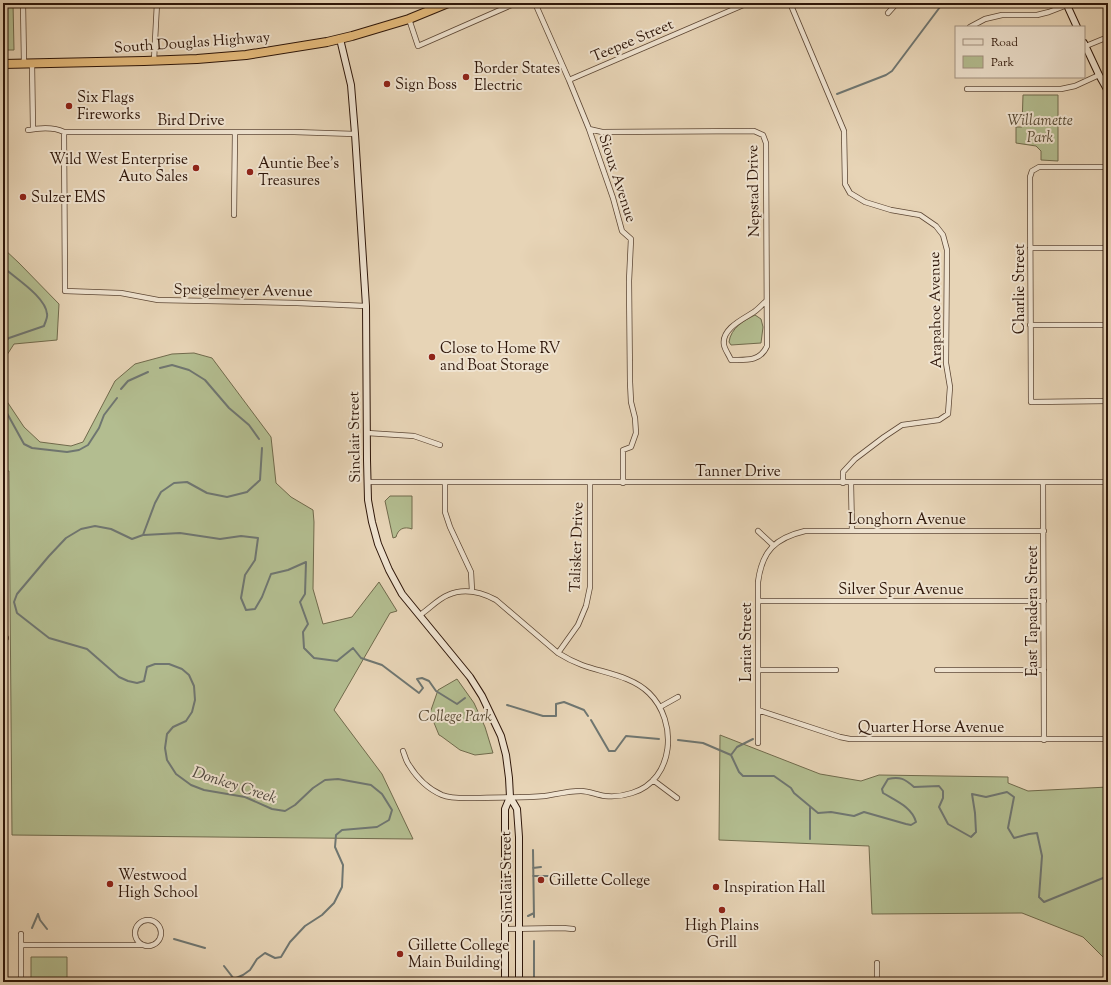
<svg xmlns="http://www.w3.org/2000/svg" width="1111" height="985" viewBox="0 0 1111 985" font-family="'Sorts Mill Goudy',serif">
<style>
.green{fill:#b3bd90;stroke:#706a4c}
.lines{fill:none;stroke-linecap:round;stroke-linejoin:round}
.stream{stroke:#6f7671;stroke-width:2}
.street-casing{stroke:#5c4634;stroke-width:6}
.secondary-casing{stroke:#2e1609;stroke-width:8}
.highway-casing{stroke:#2e1609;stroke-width:10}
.street{stroke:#efe3d0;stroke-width:4.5}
.secondary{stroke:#efe3d0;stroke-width:6}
.highway{stroke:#e4ba7b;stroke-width:8}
.poi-dot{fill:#8f2418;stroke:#efe3d0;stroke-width:1.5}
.labels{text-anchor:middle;stroke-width:4;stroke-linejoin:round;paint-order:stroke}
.street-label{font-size:15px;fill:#2e1609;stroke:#efe3d0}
.poi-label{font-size:15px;fill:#2e1609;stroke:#efe3d0;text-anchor:start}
.park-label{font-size:15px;font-style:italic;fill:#564832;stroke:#efe3d0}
.water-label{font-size:16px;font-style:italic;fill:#4e463d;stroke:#efe3d0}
</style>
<rect width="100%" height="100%" fill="#e7d4b6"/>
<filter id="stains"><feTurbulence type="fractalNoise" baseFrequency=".005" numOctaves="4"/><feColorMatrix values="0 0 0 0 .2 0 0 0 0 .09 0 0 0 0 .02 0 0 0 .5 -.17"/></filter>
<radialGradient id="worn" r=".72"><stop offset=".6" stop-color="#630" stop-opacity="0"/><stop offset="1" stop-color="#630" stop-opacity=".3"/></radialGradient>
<path class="green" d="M3,3H13L14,50H3Z
M1023,95H1058V161L1041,160V151L1036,146L1016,143V127H1022Z
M3,248L19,263L59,304L57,340L14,344L5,358L3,375Z
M755,315L761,319L763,327L761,343L731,345L729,342C731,328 743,321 755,315Z
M194,353L212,358L271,437L276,483L291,497L313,510L314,522L313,589L323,624L352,617L379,582L397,611L390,613L334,710L382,774L413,839L12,835L9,471L3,470V389L4,397L24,427L40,442L71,446L83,442L115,381L135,364L172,354Z
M390,496H412V529C404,526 398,529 396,537L393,538L385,501Z
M457,679L474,703L485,727L493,753L475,755L460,750L441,736L439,735L430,713L438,690Z
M720,735L820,774L861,781L879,775L1008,777V783L1028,791L1108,787V962L1083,937L1022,913L872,914L869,846L719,840Z
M31,957H67V982H31Z"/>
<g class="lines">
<path class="stream" d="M837,94L886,75L892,71L943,3
M3,267C15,278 46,297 47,314C48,318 45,322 44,326L9,338L3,343
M160,368L172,365L189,370L205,380L229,408L249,425L259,439
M121,389L128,381L148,372
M3,406L24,444L32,448L67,452L79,450L88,445L99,428L104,415L117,398
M144,535L180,533L220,539L241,536L258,538L255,560L245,575L241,598L246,610L255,609L262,597L271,574L288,570L306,562L305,594L300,602L308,624L303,632L304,648L314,658L337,661L353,648L361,658L382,665L419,693L423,688L417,679L422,678L429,681L436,691L457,704L465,698
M507,705L543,716H556V704L564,702L584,710L588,716
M591,720L609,751H615L626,736L659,739
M678,740L703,743L731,755L739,772L743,776H774L791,788L794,793L818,813L831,812L854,816L864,812L906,824L911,825L916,822C912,807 896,801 883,793L882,789L888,779C900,776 905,779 914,787L939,786L943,791V798L939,807L948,824L971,837L976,832L975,813L972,794L986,797L1007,792L1014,797L1008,828L1014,838L1029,834L1037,833L1042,856L1039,897L1044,902L1108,876
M731,755L737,747L753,739
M810,808V839
M533,850L534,917
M533,868L541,867
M533,876H554
M38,914L40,920L47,929
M528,916L534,913
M32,928L38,914
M174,939L205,948
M534,941V982
M224,966L234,979
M232,982L234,979L243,975L250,970L257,959L265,953L275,958L281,957L290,942L305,926L322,915L334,903L342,887L343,865L335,847L336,835L342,830L377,827L389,820L392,810L382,794L371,785L338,779L325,780L313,788L295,805L285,811L272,809L245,797L204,790L191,785L176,774L167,760L165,748L167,734L173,727L186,721L192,712L195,700L194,686L189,675L182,669L169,664H155L147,667L144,681L137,683L128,681L119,677L87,649L49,638L17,613L14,602L17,594L49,556L66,538L81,529L95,526L111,529L132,539L143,535L155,503L161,492L174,483L187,482L207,493L227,497L247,492L260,480L262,448"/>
<defs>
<path id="street" d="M23,3L24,63
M535,3L569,80L589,129L613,198L622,231L631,239L629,281L630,382L631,402L635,418L636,433L631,447L623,450V483
M790,3L844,131L845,184L850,193L865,202L891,210L920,215L936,226L943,235L947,250L946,363L950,387L948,414L939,420L902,425L884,437L855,459L843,472V483
M888,13L897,3
M409,19L418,46L516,3
M970,27L985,19L1002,15H1037L1049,12L1067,5
M1086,46L1108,37
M154,60L157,3
M32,63L33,129
M569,80L748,3
M967,89H1061L1075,86L1099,75
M589,129L602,132L754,131L763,135L766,143L767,346C760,362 746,360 731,360C729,355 725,350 724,345C721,329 743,319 754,312C758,309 762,305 766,301
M28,130C39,128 54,127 64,132H294L355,134
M64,132L65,291L121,293L158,300L297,303L366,306
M1108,167H1039L1032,171L1030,177L1031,402L1108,401
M234,215L235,132
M1030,248H1108
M1030,325H1108
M367,433L414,436L440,445
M368,482H1108
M1043,482L1044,740
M445,483V512L450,527L471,572L472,591
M851,483L852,531
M758,531L773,545
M758,601H1044
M3,638H6
M558,653L578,625L586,606L590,587V483
M758,670H836
M937,670H1044
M660,707L678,697
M758,710L840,737L850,739H1108
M758,743V582C762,551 775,538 805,531H1044
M403,751C405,756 406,761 409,765C417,778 428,789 442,795C452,799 465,798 475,798C498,797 522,798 545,796C557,794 569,791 581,791C589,791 597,795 605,796C614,797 623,796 632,793C675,780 678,721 649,693C632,676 604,673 582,665C574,662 566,658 558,653L496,600C481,592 464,588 448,595C438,599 429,609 420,615
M653,780L677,798
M135 933a13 13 0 1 1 26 0a13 13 0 1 1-26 0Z
M505,929L563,928L573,929
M21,945H142
M21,982V934
M877,982V963"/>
<path id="secondary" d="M1066,3L1077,27
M340,39L351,85L355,134L366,306L367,460L368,500L372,522L378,544L389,570L402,594L470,677L482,696L501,736L506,755L509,778L510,797L505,809V982
M1084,43L1099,75L1108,91
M510,797L517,809L519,837V982"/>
<path id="highway" d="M3,64L144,61L197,59L246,55L327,42L352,36L409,19L448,3"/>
</defs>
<use href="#street" class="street-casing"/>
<use href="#secondary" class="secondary-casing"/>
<use href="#highway" class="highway-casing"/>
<use href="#street" class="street"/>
<use href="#secondary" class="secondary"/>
<use href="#highway" class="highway"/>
</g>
<g class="poi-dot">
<circle cx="466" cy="77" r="4"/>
<circle cx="387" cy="84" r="4"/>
<circle cx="69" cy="106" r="4"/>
<circle cx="196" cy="168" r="4"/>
<circle cx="250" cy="172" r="4"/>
<circle cx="23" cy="197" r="4"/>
<circle cx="432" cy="357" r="4"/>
<circle cx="541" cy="880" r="4"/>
<circle cx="110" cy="884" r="4"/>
<circle cx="716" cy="887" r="4"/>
<circle cx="722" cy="910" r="4"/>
<circle cx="400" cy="954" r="4"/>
</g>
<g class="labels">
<g class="street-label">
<text transform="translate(632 40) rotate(-23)" y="5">Teepee Street</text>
<text transform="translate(192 42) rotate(-4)" y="5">South Douglas Highway</text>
<text x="191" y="125">Bird Drive</text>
<text transform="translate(618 178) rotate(72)" y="5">Sioux Avenue</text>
<text transform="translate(753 191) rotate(-91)" y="5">Nepstad Drive</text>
<text transform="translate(1019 289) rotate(-90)" y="5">Charlie Street</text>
<text transform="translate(243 290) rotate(1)" y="5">Speigelmeyer Avenue</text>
<text transform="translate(935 310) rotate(-91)" y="5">Arapahoe Avenue</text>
<text transform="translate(354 437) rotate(-91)" y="5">Sinclair Street</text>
<text x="738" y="476">Tanner Drive</text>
<text x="907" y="524">Longhorn Avenue</text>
<text transform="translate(576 547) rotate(-88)" y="5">Talisker Drive</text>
<text x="901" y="594">Silver Spur Avenue</text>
<text transform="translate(1032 611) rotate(-90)" y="5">East Tapadera Street</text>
<text transform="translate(746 642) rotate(-90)" y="5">Lariat Street</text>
<text x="931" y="732">Quarter Horse Avenue</text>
<text transform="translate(506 877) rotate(-91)" y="5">Sinclair Street</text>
</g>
<g class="poi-label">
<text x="474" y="73">Border States<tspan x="474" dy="17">Electric</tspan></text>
<text x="395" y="89">Sign Boss</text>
<text x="77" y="102">Six Flags<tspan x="77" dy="17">Fireworks</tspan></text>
<text x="188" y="164" text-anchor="end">Wild West Enterprise<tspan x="188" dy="17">Auto Sales</tspan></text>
<text x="258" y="168">Auntie Bee's<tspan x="258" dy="17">Treasures</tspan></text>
<text x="31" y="202">Sulzer EMS</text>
<text x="440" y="353">Close to Home RV<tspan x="440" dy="17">and Boat Storage</tspan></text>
<text x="118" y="880">Westwood<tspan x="118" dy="17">High School</tspan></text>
<text x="549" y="885">Gillette College</text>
<text x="724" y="892">Inspiration Hall</text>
<text x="722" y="930" text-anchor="middle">High Plains<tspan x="722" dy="17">Grill</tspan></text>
<text x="408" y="950">Gillette College<tspan x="408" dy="17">Main Building</tspan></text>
</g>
<g class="park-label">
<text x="1040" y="125">Willamette<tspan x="1040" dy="17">Park</tspan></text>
<text x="455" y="721">College Park</text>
</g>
<g class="water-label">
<text transform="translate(235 784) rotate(18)" y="6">Donkey Creek</text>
</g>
</g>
<rect width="1111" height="985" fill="none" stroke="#e7d4b6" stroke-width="16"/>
<rect x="4" y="4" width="1103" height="977" fill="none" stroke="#2e1609" stroke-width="2"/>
<rect x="8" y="8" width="1095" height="969" fill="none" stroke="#2e1609"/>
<rect x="955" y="26" width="130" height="52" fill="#efe3d0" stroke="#a29180"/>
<rect x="963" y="39" width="20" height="6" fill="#efe3d0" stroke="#a29180"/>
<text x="991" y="46" font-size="12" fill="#2e1609">Road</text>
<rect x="963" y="56" width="20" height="12" fill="#b3bd90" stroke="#a29180"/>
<text x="991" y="66" font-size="12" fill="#2e1609">Park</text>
<rect width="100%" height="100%" filter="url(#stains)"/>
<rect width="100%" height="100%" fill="url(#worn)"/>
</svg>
